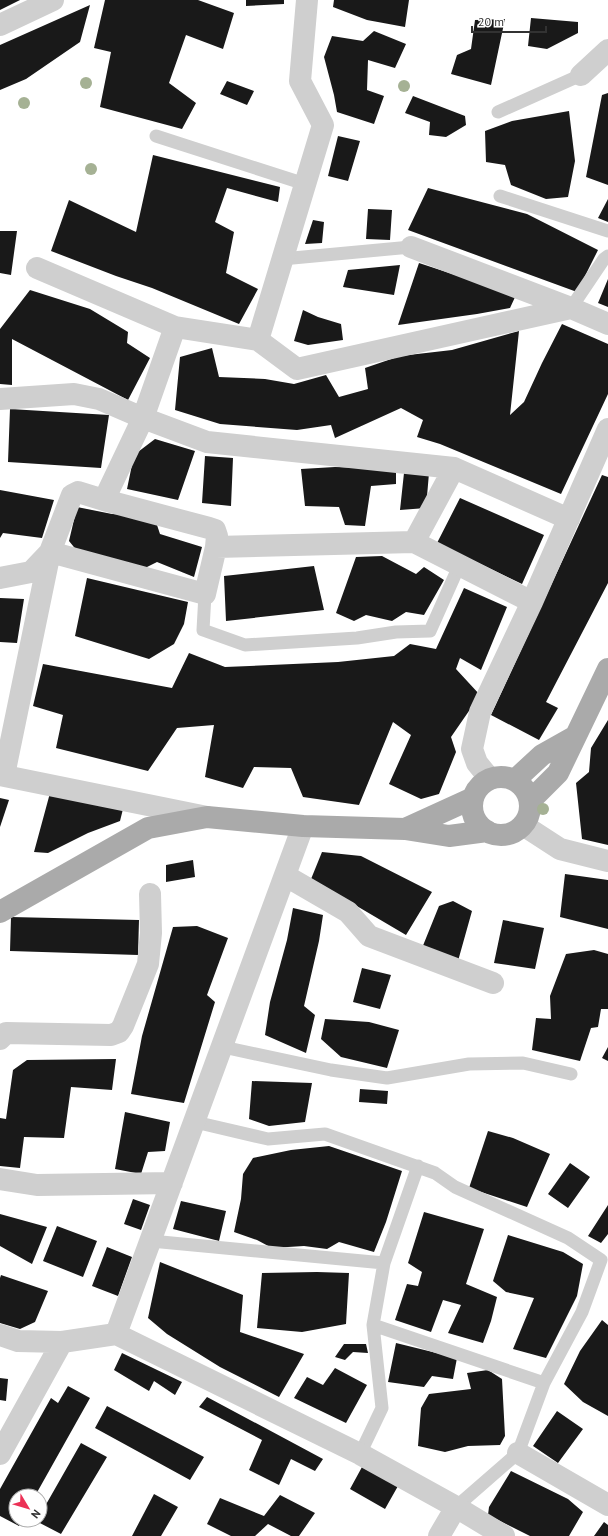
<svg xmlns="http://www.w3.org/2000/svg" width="608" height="1536" viewBox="0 0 608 1536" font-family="'PT Sans',sans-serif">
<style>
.building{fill:#191919}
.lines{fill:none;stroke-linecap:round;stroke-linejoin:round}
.service{stroke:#cfcfcf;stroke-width:13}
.minor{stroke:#cfcfcf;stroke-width:22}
.primary{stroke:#aaa;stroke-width:22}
.tree{fill:#a5b194}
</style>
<rect width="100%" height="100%" fill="#fff"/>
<path class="building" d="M0,0H20L0,10Z
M105,0H198L234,13L223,49L186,35L169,83L196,103L182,129L100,107L111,52L94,48Z
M246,0H284V4L246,6Z
M334,0H409L405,27L367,20L333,7Z
M90,5L80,42L26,79L0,90V45Z
M531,18L578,22V33L547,49L528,46Z
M505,19L491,85L451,74L457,55L471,49L475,20Z
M374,31L406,44L395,68L368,60L367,90L384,96L374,124L337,112L334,95L324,57L332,36L363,41Z
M227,81L254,91L247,105L220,94Z
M608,93V185L586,177L602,95Z
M413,96L465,116L466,125L446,137L429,135L430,122L405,113Z
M569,111L575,161L568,197L546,199L511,185L505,165L486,162L485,131L512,121Z
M338,136L360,141L348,181L328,176Z
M153,155L280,187L278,202L227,188L215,222L234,232L226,273L258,289L239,324L152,288L116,276L51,251L69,200L136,232Z
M428,188L527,214L598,250L577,292L408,230Z
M608,199V222L598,218Z
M368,209L392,210L390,240L366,239Z
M313,220L324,222L322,243L305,244Z
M0,231H17L11,275L0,273Z
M419,263L516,295L510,308L477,314L398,325Z
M400,265L394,295L343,287L348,270Z
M608,279V307L598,303Z
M30,290L90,309L128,332L127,343L150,358L128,400L12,339V385L0,384V329Z
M303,310L318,317L341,324L343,340L308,345L294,341Z
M562,324L608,344V394L561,494L440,444L417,437L423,420L401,408L335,438L331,425L297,430L220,424L175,410L180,357L212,348L219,377L265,379L294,384L326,375L339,397L368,389L365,368L400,356L452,350L519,331L510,415L524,402L542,363Z
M10,409L109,415L101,468L8,462Z
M155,439L195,451L178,500L127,489L134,455Z
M205,456L233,458L231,506L202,503Z
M335,467L367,468L396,472V484L371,486L365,526L345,525L339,507L305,506L301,469Z
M404,473H429L426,508L400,510Z
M602,475L608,477V583L546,702L558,708L539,740L491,715Z
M0,490L54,500L42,538L3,533L0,538Z
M460,498L544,535L522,584L437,543Z
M77,507L112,514L154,516L160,534L202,547L194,577L157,562L143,569L78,552L69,541Z
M382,556L416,574L424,567L444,580L424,615L406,612L392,621L366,615L354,621L336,613L356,557Z
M314,566L324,610L226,621L224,576Z
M87,578L188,602L184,624L174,644L149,659L75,636Z
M464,588L507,607L481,670L460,658L456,669L480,695L451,737L456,752L439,794L421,799L389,784L411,735L393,722L359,805L303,797L291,768L254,767L243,788L205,777L214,725L177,728L148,771L56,748L63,715L33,706L43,664L172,688L189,653L225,667L338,662L394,656L410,644L436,649Z
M0,598L24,599L17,643L0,642Z
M608,720V845L582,839L576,783L589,772L591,748Z
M50,793L124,805L120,821L88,833L48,853L34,852Z
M0,798L9,800L0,827Z
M322,852L361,856L432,892L406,935L333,892L309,884Z
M193,860L195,877L166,882V865Z
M565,874L608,880V929L560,917Z
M453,901L472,911L458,961L420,953L439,906Z
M293,908L323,915L319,941L304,1006L315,1015L306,1053L265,1035L270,1002L287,940Z
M11,917L139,920L138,955L10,951Z
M503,920L544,928L535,969L494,963Z
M197,926L228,938L207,995L215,1002L184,1103L131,1094L142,1036L173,927Z
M594,950L608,954V1009H601L598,1027L591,1028L580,1061L532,1050L536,1018L551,1019L550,996L566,954Z
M362,968L391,975L380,1009L353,1002Z
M325,1019L369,1022L399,1030L387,1068L341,1057L321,1039Z
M608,1047V1061L602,1058Z
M116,1059L112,1090L71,1087L64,1138L24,1137L20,1168L0,1166V1118L6,1119L13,1070L27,1060Z
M252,1081L312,1083L305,1122L269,1126L249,1119Z
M360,1089L388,1091L387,1104L359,1102Z
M125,1112L170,1122L165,1151L148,1152L141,1174L115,1169Z
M488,1131L513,1138L550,1154L527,1207L469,1188Z
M329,1146L402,1171L386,1222L374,1252L339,1242L327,1249L304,1246L272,1248L257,1240L234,1232L241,1199L243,1174L253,1158L291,1150Z
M570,1163L590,1177L568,1208L548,1194Z
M133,1199L150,1205L141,1230L124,1224Z
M181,1201L226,1211L219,1241L173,1229Z
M608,1205V1234L601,1243L588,1236Z
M424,1212L484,1229L466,1284L497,1297L491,1321L483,1343L448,1333L461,1305L443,1300L431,1332L395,1320L407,1284L418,1286L422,1272L408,1263Z
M0,1214L47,1227L32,1264L0,1246Z
M57,1226L97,1241L83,1277L43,1261Z
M508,1235L563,1252L583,1264L577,1296L546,1358L513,1349L534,1298L506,1292L493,1281Z
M107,1247L132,1257L118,1296L92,1286Z
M160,1262L243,1295L240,1332L304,1354L279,1397L220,1367L167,1334L148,1318Z
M317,1272L349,1273L346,1324L302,1332L257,1328L262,1273Z
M1,1275L48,1291L35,1322L20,1329L0,1323V1278Z
M602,1320L608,1325V1416L583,1402L564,1384L580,1351Z
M396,1343L457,1358L453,1379L432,1376L424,1387L388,1382Z
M344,1344H366L368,1353L353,1352L345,1360L335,1357Z
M122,1353L182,1382L175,1395L154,1381L149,1391L114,1370Z
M335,1368L367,1385L346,1423L294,1398L307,1377L323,1385Z
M488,1370L502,1379L505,1436L500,1445L468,1446L445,1452L418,1446L421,1408L429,1394L471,1389L467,1373Z
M0,1378L8,1379L6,1401L0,1400Z
M68,1386L90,1398L35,1496H16V1520H22L19,1526L0,1516V1489L51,1398L58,1403Z
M207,1397L323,1459L315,1471L291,1459L279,1485L249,1470L262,1440L199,1407Z
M107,1406L204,1457L190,1480L95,1428Z
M557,1411L583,1429L558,1463L533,1446Z
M81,1443L107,1457L61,1534L36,1521L40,1520V1515Z
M362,1467L398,1486L385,1509L350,1489Z
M511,1471L568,1499L583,1512L569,1536H530L488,1515L489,1507Z
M154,1494L178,1507L161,1536H132Z
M280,1495L315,1513L299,1536H291L268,1524L255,1536H231L207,1524L220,1498L264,1516Z
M604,1522L608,1525V1536H594Z"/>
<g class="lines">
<path class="service" d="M498,112L581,75
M156,136L305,184
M500,196L608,231
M282,259L411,247
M571,308L604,259L608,256
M205,594L203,630L245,645L357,638L396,632L430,631L459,566
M223,1047L331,1070L387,1078L469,1064L523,1063L571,1074
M195,1122L268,1139L325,1134L435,1173L455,1187L568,1238L601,1260L582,1312L544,1383L518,1453L456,1507
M151,1241L384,1263
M373,1325L544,1383
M360,1454L382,1408L373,1325L384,1263L418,1166"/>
<path class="minor" d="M0,25L53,0
M581,75L608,50
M411,247L571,308
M37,268L175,327
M258,340L323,125L300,81L307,0
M0,399L74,394L99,399L143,418L207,442L454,468L569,519
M104,500L209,528L215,530L217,536L216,547
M414,542L454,468
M0,578L31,572L50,552L72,495L78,492L104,500L143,418L175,327L258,340L297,369L571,308L608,324
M0,775L207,817
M4,775L50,552L205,594L216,547L414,542L532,602
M490,779L477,763L472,749L480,712L532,602L608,429
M523,825L560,849L608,861
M286,876L348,912L369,936L493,983
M0,1039L6,1033L111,1035L119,1032L123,1026L148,964L151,933L150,894
M0,1179L37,1185L172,1183
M116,1334L303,826
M0,1335L18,1341L62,1342L116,1334L360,1454L456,1507L504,1536
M518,1453L608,1505
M0,1454L62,1342
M439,1536L456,1507"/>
<path class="primary" d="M472 806a29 29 0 1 1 58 0a29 29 0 1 1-58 0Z
M515,780L542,755L574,737
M530,801L558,773L608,669
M405,829L473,798
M0,912L148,828L207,817L303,826L405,829L449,836L487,831"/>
</g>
<g class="tree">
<circle cx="86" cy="83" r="6"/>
<circle cx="404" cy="86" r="6"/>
<circle cx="24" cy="103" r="6"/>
<circle cx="91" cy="169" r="6"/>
<circle cx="543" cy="809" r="6"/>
</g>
<g transform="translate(28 1508) rotate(128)"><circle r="19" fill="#ffffff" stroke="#adadad"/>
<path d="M0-3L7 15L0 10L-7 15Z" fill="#ec3156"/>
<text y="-6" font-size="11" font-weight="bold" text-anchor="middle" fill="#323232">N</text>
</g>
<path d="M472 26v6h74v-6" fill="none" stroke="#323232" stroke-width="2"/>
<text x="478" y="26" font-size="12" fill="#323232" stroke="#ffffff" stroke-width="3" paint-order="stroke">20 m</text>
</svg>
